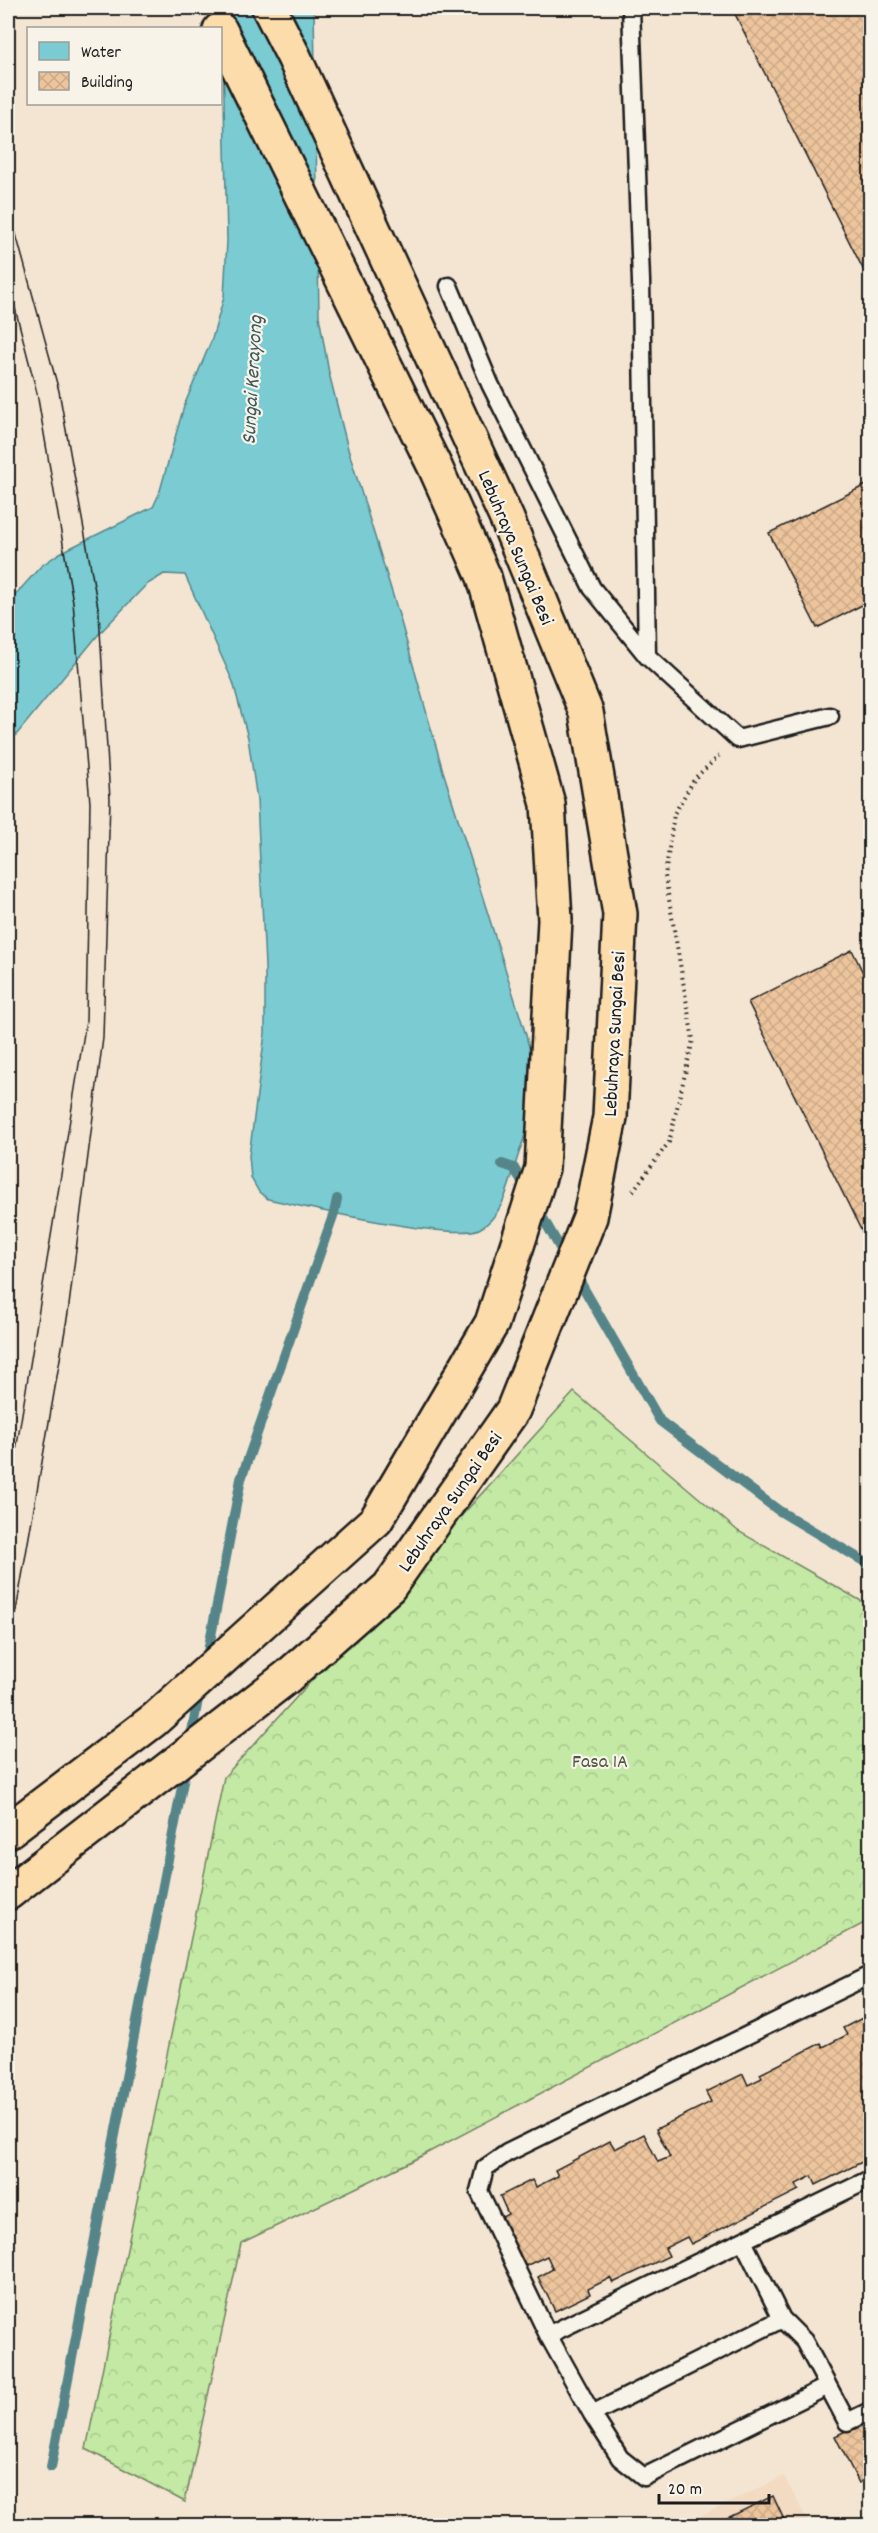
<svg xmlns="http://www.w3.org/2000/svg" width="878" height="2533" viewBox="0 0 878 2533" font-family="Dekko,sans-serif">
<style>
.built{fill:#f2dbc2}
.forest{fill:url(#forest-crowns);stroke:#708260;stroke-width:1.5}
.water{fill:#7acbd2;stroke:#548589;stroke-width:1.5}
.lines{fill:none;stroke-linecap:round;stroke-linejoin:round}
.stream{stroke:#548589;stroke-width:10}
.building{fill:url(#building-cross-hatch);stroke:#1c1c1c;stroke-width:1.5}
.lane-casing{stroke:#1c1c1c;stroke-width:21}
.highway-casing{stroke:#1c1c1c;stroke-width:38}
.path{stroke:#1c1c1c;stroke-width:4;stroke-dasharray:1.5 4.5;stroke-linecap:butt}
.lane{stroke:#f7f3e8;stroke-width:16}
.highway{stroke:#fddcac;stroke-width:33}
.tram{stroke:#1c1c1c;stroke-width:1.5}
.labels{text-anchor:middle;stroke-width:4.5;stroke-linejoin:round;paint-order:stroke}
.street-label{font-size:20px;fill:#1c1c1c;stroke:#f7f3e8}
.park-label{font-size:20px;fill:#4e5a45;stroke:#f7f3e8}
.water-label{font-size:21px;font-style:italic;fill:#3d595c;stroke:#f7f3e8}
</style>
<defs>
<pattern id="forest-crowns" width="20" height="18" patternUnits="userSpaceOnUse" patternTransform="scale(1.5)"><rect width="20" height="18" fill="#c3e9a4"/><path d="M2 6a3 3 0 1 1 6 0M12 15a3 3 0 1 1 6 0" fill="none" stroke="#a7c78d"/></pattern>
<pattern id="building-cross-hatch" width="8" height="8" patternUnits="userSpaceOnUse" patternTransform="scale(1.5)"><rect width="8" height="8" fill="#edc59d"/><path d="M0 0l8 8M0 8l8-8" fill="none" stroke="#cba987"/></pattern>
</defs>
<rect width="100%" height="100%" fill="#f4e5d2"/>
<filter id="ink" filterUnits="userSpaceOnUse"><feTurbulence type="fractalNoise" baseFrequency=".0167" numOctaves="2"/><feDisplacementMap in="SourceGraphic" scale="12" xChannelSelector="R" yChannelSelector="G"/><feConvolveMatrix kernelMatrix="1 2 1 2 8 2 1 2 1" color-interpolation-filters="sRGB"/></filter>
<g filter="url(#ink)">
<path class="built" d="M784,2476L810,2525L680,2526Z"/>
<path class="forest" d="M574,1392L738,1531L870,1606V1920L412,2161L241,2243L185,2502L86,2449L224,1777Z"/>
<path class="water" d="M222,8H314L319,316L329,373L348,449L399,615L443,771L526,1035C529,1049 535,1065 536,1079C537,1106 525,1134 517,1159C510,1182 503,1217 479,1229C455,1241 303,1207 268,1199L259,1192L251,1178L249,1156L265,1033V966L257,800L248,738L233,682L185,575L164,574L146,585L98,635L8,745V603L41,566L60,553L153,507L159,494L184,406L212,339L224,297L227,241Z"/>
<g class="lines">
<path class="stream" d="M502,1164L514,1168L527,1190
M536,1206L567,1260
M575,1273L660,1421L778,1510L870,1565
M206,1662L241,1479L334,1213L337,1199
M190,1742L200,1689
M51,2467L186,1766"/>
</g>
<path class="building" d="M732,8H863L870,23V283Z
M870,483V601L817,628L769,533Z
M852,950L870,987V1248L748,1002Z
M870,2014V2027L867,2029L870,2037V2158L816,2185L812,2176L796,2184L799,2190L691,2244L687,2237L665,2248L669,2256L613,2283L610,2278L588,2289L590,2294L555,2311L538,2277L553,2269L547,2256L521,2268L497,2220L508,2214L500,2196L532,2180L536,2187L558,2176L555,2170L610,2141L615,2149L644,2134L658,2162L670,2157L656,2129L711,2102L706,2092L743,2074L748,2085L762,2078L760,2074L821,2043L823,2047L847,2035L843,2028Z
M864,2422L870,2435V2477L859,2483L835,2436Z
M773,2496L787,2526H728L725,2519Z
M725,2519L728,2526H711Z"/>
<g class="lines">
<defs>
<path id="lane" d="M631,8L641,281L647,656
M449,286L490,384L592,588L647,656L738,739L830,716
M870,1975L507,2153L485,2168L479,2191L548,2335L592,2414L620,2458L644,2477L828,2386L847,2422L870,2411
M743,2241L782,2319
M548,2335L870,2179
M592,2414L782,2319L804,2341L828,2386"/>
<path id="highway" d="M8,1831L154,1720L376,1520L492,1323L542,1168L555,920L548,804L484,577L435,467L220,30
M8,1893L287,1677L389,1587L513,1410L590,1217L610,1117L620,914L586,712L507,519L294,57L269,8"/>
</defs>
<use href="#lane" class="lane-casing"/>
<use href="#highway" class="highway-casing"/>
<path class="path" d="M633,1191L669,1142L693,1040L665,876L674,814L695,778L719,756"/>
<use href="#lane" class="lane"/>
<use href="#highway" class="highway"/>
<path class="tram" d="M8,205L59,391L99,613L110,799L103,1038L68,1313L8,1657
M8,281L37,393L73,602L90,803L86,1021L8,1500"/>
</g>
</g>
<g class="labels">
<g class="street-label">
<text transform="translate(517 547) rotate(67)" y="7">Lebuhraya Sungai Besi</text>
<text transform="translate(613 1034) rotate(-87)" y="7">Lebuhraya Sungai Besi</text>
<text transform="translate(449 1501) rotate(-55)" y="7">Lebuhraya Sungai Besi</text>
</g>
<g class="park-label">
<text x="600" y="1767">Fasa 1A</text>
</g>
<g class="water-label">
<text transform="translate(251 380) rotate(-87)" y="7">Sungai Kerayong</text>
</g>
</g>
<rect width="878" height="2533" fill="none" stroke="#f7f3e8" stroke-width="30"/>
<rect x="15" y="15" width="848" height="2503" fill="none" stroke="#1c1c1c" stroke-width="2" filter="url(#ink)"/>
<rect x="27" y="27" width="195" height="78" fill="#f7f3e8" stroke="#9f9d96" stroke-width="1.5"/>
<rect x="39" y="42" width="30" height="18" fill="#7acbd2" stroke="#9f9d96" stroke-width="1.5"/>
<text x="81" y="57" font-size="18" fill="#1c1c1c">Water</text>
<rect x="39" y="72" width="30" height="18" fill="url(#building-cross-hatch)" stroke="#9f9d96" stroke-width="1.5"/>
<text x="81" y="87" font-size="18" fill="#1c1c1c">Building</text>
<path d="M659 2494v9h110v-9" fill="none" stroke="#1c1c1c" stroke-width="3"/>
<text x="668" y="2494" font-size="18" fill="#1c1c1c" stroke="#f7f3e8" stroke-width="4.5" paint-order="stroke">20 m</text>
</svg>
